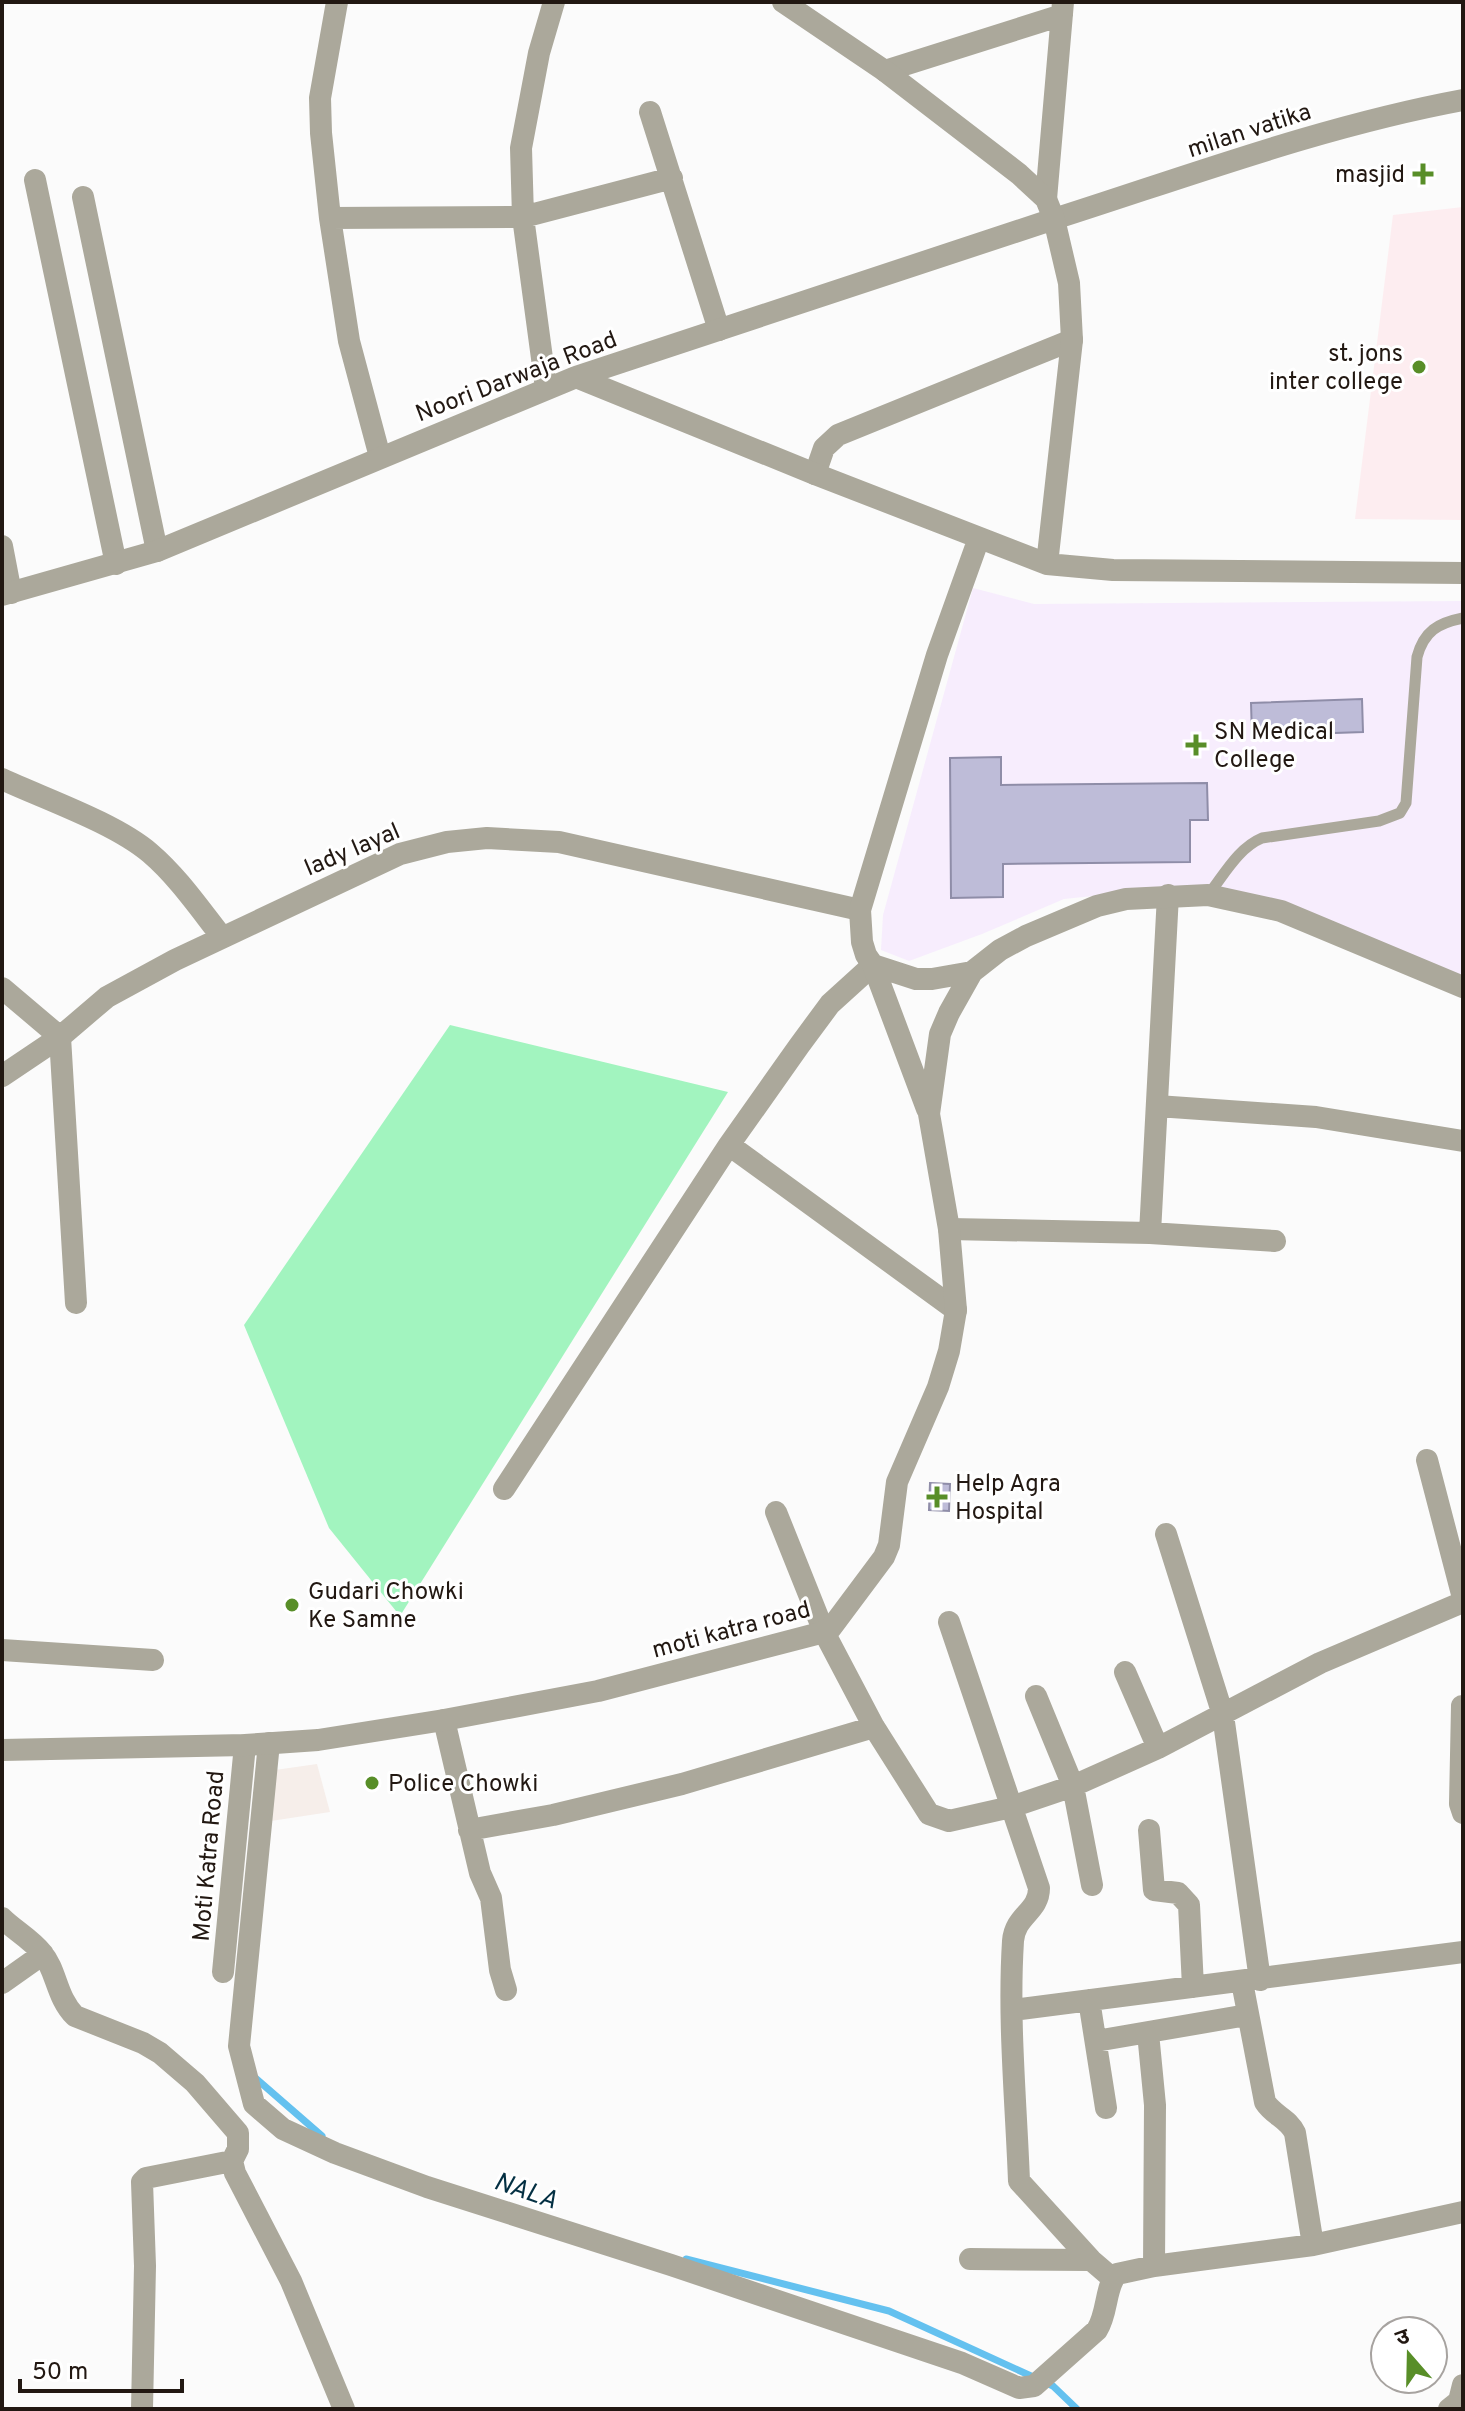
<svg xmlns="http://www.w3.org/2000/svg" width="1465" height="2411" viewBox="0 0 1465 2411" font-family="Overpass,'Noto Sans Devanagari',sans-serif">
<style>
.built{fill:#f6eeea}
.education{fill:#fdedf0}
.medical{fill:#f7edfd}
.green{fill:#a2f4bf}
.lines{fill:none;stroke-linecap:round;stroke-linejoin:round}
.stream{stroke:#64c1ef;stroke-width:7}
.building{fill:#bebcd8;stroke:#8f8da8;stroke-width:2}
.service{stroke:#aba89b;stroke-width:11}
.minor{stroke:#aba89b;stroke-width:22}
.tertiary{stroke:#aba89b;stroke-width:22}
.poi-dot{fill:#588e28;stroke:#fff;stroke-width:3}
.labels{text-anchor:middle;stroke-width:6;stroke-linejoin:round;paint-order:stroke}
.street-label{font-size:24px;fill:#221812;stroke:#fff}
.poi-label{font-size:24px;fill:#221812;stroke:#fff;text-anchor:start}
.water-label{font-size:26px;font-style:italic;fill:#043043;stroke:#fff}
</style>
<rect width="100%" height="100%" fill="#fbfbfb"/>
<path class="built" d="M317,1764L330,1812L271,1821L268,1771Z"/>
<path class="education" d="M1463,207V520L1355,519L1393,215Z"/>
<path class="medical" d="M973,588L1034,604L1463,601V978L1201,885L1064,899L982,934L909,961L881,950L883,915Z"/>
<path class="green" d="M450,1025L728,1092L400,1616L329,1528L244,1325Z"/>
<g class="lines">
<path class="stream" d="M253,2076L322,2136
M686,2259L889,2311L1053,2386L1077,2409"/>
</g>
<path class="building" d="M1362,699L1363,732L1252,736L1251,703Z
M1001,757V785L1207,783L1208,820H1190V862L1003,864V897L951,898L950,758Z
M930,1483L950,1484L949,1511L929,1510Z"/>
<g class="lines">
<path class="service" d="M1208,895C1224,875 1238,848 1262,838L1379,821L1400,813L1406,803L1417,657C1424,631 1438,623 1463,618"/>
<path class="minor" d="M337,2L320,98L321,133L330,218L349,341L380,457
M885,71L1062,15
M650,112L719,330
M35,180L116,564
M83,197L157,551
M1046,199L1063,2
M330,218L523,217L672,178
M1054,219C1189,176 1323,126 1463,100
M546,388L523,217L521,148L539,53L554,2
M815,474L824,448L838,435L1072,340
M2,546L11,593
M2,779C45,799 115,823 150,853C178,877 199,908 222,937
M2,988L60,1037L76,1303
M2,1076L60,1037L107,997L175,960L400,854L447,842L487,838L559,842L860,910
M1157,1106L1316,1117L1463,1141
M729,1145L956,1310
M949,1229L1150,1233L1275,1241
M1150,1233L1168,895
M1427,1460L1463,1598
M504,1489L729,1145L799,1046L830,1004L873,965
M776,1512L824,1632L874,1727L929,1814L949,1821L1011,1807L1073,1786L1158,1748L1320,1663L1463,1602
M1166,1534L1223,1715L1260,1980
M949,1622L1039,1888C1039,1912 1015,1915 1013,1941C1008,2020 1016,2102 1019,2181L1091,2260L1112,2278
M2,1650L153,1660
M1125,1672L1158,1748
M1036,1696L1073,1786L1092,1885
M1462,1706L1460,1804L1463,1813
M444,1720L480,1873L491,1898L500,1970L506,1990
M269,1743L239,2046L254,2104L283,2129L335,2153L427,2187L671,2265L962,2363L1019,2388L1034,2386L1097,2330C1108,2313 1105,2286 1117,2274L1154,2266L1313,2245L1463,2212
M469,1830L553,1815L682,1784L874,1727
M1149,1830L1154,1890L1178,1893L1189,1905L1193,1987
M2,1918C14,1930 31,1939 42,1953C57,1971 56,1997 75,2016L143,2043L160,2053L195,2083L238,2133V2149L232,2161L235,2173L291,2281L344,2409
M223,1972L245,1745
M1242,1982L1265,2102C1274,2116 1288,2118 1295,2133L1313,2245
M2,1983L43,1954
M1089,2000L1106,2108
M1013,2010L1463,1952
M1148,2033L1155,2105L1154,2266
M1096,2041L1247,2015
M970,2259L1091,2260
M142,2409L145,2266L142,2182L146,2178L232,2161
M1449,2409L1459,2401L1463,2385"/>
<path class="tertiary" d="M783,2L885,71L1019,174L1046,199L1054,219L1069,283L1072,340L1047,564
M576,377L815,474L1047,564L1113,570L1463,573
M979,538L937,655L860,910L862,942L866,955L873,965L916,979H932L972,972L1000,950L1026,936L1097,906L1126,899L1208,895L1281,911L1463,987
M2,595L157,551L576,377L1054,219
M873,965L927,1109
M2,1750L245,1745L318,1740L444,1720L598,1691L824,1632L831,1628L884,1557L889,1545L897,1482L938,1387L949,1351L956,1310L949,1229L929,1114L940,1034L949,1013L972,972"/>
</g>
<g class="poi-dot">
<path d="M1419 162h8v8h8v8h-8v8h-8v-8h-8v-8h8z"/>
<circle cx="1419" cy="367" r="8"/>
<path d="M1192 733h8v8h8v8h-8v8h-8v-8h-8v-8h8z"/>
<path d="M933 1485h8v8h8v8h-8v8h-8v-8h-8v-8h8z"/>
<circle cx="292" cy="1605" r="8"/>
<circle cx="372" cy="1783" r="8"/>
</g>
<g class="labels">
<g class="street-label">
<text transform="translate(1249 130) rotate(-18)" y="8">milan vatika</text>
<text transform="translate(516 376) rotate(-21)" y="8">Noori Darwaja Road</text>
<text transform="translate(352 849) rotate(-23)" y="8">lady layal</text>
<text transform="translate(731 1629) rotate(-15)" y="8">moti katra road</text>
<text transform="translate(208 1856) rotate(-85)" y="8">Moti Katra Road</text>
</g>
<g class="poi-label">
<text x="1405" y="182" text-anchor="end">masjid</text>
<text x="1403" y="361" text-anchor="end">st. jons<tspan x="1403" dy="28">inter college</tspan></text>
<text x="1214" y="739">SN Medical<tspan x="1214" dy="28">College</tspan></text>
<text x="955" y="1491">Help Agra<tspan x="955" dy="28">Hospital</tspan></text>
<text x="308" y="1599">Gudari Chowki<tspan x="308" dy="28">Ke Samne</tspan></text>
<text x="388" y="1791">Police Chowki</text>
</g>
<g class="water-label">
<text transform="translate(526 2190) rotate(19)" y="9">NALA</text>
</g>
</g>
<rect width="1465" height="2411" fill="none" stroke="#221812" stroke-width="8"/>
<g transform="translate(1409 2355) rotate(340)"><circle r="38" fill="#ffffff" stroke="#a7a3a0" stroke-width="2"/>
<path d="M0-6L14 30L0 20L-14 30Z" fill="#588e28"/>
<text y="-12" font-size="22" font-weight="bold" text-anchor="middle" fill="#221812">उ</text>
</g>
<path d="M20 2379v12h162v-12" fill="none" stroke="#221812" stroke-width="4"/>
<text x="32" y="2379" font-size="24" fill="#221812" stroke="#ffffff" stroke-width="6" paint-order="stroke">50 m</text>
</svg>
